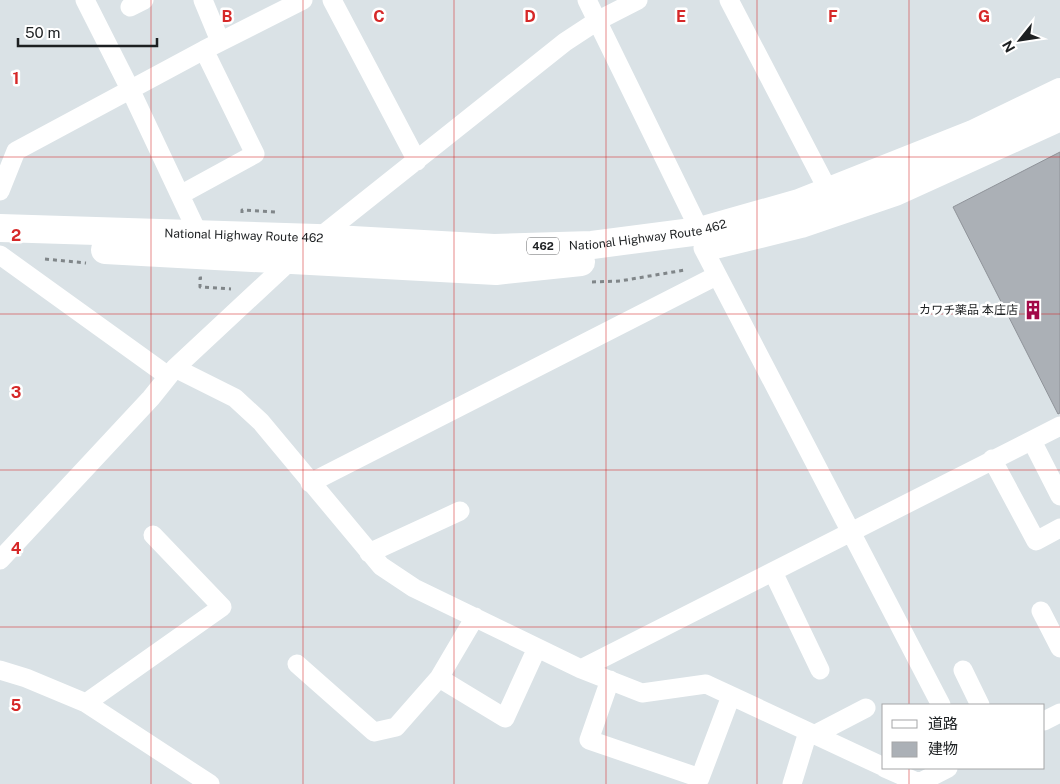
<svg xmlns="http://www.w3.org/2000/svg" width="1060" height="784" viewBox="0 0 1060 784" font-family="'Public Sans','Noto Sans JP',sans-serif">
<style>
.building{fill:#abb0b6;stroke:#8f9399}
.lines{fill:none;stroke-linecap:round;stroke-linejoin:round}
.path{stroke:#808689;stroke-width:3;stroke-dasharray:4 4;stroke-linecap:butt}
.minor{stroke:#fff;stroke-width:19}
.highway{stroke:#fff;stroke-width:28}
.grid{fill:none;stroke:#d62828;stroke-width:1;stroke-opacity:0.55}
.labels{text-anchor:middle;stroke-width:5;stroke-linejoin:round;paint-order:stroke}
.shield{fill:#fff;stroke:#616364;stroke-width:1}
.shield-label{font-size:11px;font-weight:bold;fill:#1d2022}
.street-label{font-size:12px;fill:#1d2022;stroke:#fff}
.poi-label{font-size:12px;fill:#1d2022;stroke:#fff;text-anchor:end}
.grid-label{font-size:16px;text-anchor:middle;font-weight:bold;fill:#d62828;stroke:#fff;stroke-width:5;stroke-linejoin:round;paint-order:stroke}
</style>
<rect width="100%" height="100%" fill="#dae2e6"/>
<path class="building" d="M1060,152V413L1058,414L953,207Z"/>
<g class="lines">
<path class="path" d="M242,213V210L275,212
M45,259L86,263
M202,278H200V287L231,289
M592,282L620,281L685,270"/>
<path class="minor" d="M85,0L130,89L203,244
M203,0L220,41
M332,0L417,161
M587,0L700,231
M729,0L829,192
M130,7L144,0
M0,191L16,151L204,50L303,0
M180,195L255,154L204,50
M703,248L941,705
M0,255L168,376
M175,368L235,398L261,422L381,566L414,588L581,669L642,693L706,684L884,767
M1032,441L1060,496
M992,459L1036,541L1060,528
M310,483L716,276
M369,553L460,511
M0,560L151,398L175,368L291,260L565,42L597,21L638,0
M773,572L820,670
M1041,611L1060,648
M297,664L374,732L396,727L439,678L475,617
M581,669L1060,426
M0,670L26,678L86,703L210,784
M963,670L980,705
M439,678L505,718L537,648
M610,680L589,740L700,778L731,696
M86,703L222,607L153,535
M1044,721L1060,713
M814,735L866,708
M885,768L921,784
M919,783L948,768
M792,784L808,732"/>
<g class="highway">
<path id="s1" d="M0,228L317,238L494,248L592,245L700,231L799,203L973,134L1060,92"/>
<path d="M715,245L801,224L895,192L1060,117"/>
<path d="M105,250L496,271L581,262"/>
</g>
</g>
<path class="grid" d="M151,0V784M303,0V784M454,0V784M606,0V784M757,0V784M909,0V705M0,157H1060M0,314H1060M0,470H1060M0,627H1060M909,768V784"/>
<defs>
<symbol id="building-bare" viewBox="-9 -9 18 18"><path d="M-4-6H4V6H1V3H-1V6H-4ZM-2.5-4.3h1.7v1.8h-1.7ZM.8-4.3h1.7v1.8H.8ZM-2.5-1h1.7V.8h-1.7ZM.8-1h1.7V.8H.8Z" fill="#a20948" stroke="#fff" stroke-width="2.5" paint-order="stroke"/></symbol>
</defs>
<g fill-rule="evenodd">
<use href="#building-bare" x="1019" y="296" width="28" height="28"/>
</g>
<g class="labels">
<rect class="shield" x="527" y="237.5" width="32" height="17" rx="4"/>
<g class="shield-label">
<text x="543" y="250">462</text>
</g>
<g class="street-label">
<text dy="4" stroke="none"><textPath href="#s1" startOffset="649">National Highway Route 462</textPath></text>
<text dy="4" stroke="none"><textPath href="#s1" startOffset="244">National Highway Route 462</textPath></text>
</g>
<g class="poi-label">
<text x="1018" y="314">カワチ薬品 本庄店</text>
</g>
</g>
<g class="grid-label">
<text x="227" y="22">B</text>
<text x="379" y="22">C</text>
<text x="530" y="22">D</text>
<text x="681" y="22">E</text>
<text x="833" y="22">F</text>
<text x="984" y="22">G</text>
<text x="16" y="84">1</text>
<text x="16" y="241">2</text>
<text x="16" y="398">3</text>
<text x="16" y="554">4</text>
<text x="16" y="711">5</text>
</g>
<rect x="882" y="704" width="162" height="65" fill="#ffffff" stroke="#a5a6a7"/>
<rect x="892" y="720" width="25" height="8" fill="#ffffff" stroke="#a5a6a7"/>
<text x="928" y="729" font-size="15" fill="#1d2022">道路</text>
<rect x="892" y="742" width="25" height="15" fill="#abb0b6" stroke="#a5a6a7"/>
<text x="928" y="754" font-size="15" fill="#1d2022">建物</text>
<g transform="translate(1020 40) rotate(240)" stroke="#ffffff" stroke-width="4" paint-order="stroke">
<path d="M0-4L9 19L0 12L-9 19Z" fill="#1d2022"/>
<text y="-8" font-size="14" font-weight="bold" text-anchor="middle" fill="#1d2022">N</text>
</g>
<path d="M18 38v8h139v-8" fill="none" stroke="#1d2022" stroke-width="2.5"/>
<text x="25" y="38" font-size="15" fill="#1d2022" stroke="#ffffff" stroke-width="4" paint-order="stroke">50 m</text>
</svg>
